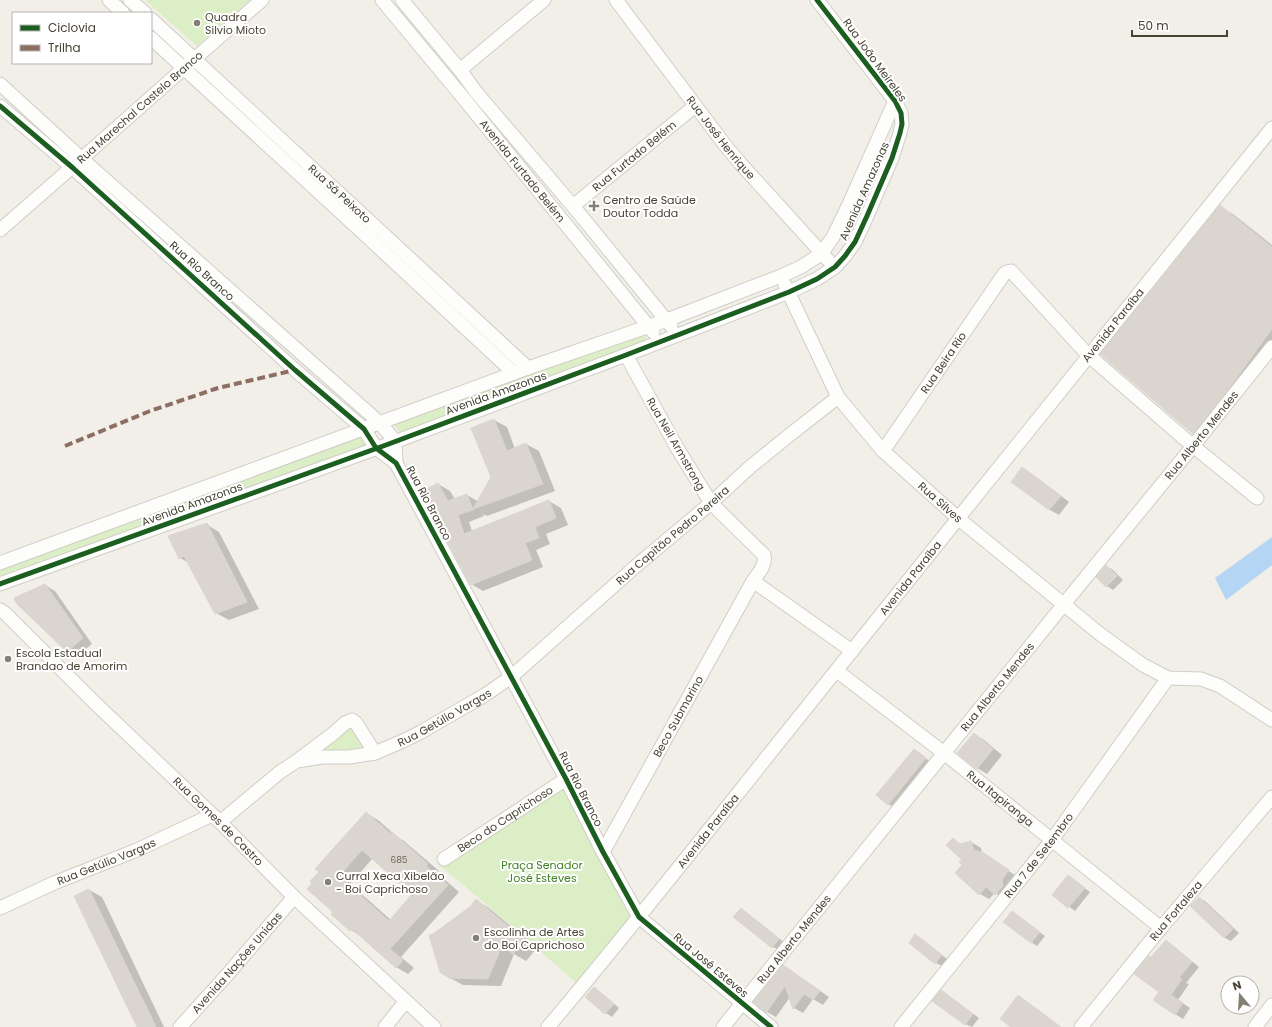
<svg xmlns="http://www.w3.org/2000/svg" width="1272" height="1027" viewBox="0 0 1272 1027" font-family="Poppins,sans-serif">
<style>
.green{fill:#dceec5}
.water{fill:#b4d6f4}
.shadow{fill:#0003;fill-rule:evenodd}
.building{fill:#dad6cf;stroke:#dad6ce;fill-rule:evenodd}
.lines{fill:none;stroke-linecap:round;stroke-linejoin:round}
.minor-casing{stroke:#d0cdc6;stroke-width:15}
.minor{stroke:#fdfdfc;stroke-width:13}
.quiet{stroke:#8d6e63;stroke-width:4;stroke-dasharray:8 4;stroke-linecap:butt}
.cycleway-casing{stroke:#fff;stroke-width:8}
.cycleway{stroke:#1b5e20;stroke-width:5}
.poi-dot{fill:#847f73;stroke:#fff;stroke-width:1.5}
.labels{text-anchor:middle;stroke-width:4;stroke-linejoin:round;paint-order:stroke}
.number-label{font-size:9px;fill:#6e685c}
.poi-label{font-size:11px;fill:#484234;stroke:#fff;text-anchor:start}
.street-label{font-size:11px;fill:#484234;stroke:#fff}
.park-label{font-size:11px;fill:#3d8120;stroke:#fff}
</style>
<rect width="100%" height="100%" fill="#f2efe8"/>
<path class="green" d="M145,0H250L197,46Z
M642,332L649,342L401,434L394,424Z
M361,436L366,447L0,578V567Z
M350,720L371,752H320L333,732Z
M562,781L638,916L580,986L485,903L438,864L525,808Z"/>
<path class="water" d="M1272,537V565L1226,600L1215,578Z"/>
<path class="shadow" d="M1220,207L1233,214L1272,245V354L1206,440L1193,433Z
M494,420L507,427L515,449L526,444L539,451L555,491L487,516L483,514L484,516L469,522L472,531L549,501L561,508L568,525L546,534L550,544L536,550L543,567L483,591L471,584L438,484L450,491L455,499L467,495L479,502L492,477Z
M1023,468L1032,474L1069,502L1059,515L1050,510L1013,482Z
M206,524L219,532L259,609L229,620L216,613L189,563L180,558Z
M1106,566L1113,570L1123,580L1113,590L1107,586Z
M45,585L55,591L92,644L77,656L68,651Z
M974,734L984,740L1002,755L987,774L977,768Z
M914,750L934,764L898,809L888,804Z
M366,813L378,820L396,836L404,841L439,871L437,873L459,892L401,957L414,968L408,974L396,967L361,936L351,930L332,914L334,912L320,872ZM373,858L414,894L391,920L350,884Z
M953,839L962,845L971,842L981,848L982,854L1018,877L1005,899L995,893L989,899L980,894L964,865L963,860Z
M1068,876L1090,892L1075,911L1053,895Z
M89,890L102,897L164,1027H139Z
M1199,898L1205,901L1239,933L1231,941L1225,938L1191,906Z
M476,900L489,908L537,948L526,961L514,954L501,986L463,985L450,978L471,906Z
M741,909L747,913L785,943L779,950L773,947Z
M1012,912L1045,936L1037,946L1031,942Z
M922,939L947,959L942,966L936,963Z
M1166,942L1173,946L1199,967L1186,983L1189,984L1178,1000L1190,1008L1183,1019L1175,1014L1161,991L1152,958Z
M793,972L829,997L823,1005L813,999L803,1013L794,1008L790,997L776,1017L767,1012Z
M594,988L600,992L619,1008L612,1017L606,1013L587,997Z
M1228,994V1007L1222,1002Z
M947,995L979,1018L972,1027L965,1024Z
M1229,1007H1247L1241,1015Z"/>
<path class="building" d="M1220,205L1272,247V329L1227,391L1193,434L1100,354Z
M494,419L507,451L526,443L543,484L473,509L491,477L471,428Z
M1022,467L1061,496L1049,510L1011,482Z
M438,483L448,501L467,494L473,510L458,515L464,534L549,500L556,518L535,527L539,538L525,543L532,560L471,585L421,492Z
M207,523L247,602L215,614L184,556L179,559L168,536Z
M1106,565L1117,576L1106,587L1096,577Z
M45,584L83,638L67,652L16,603L14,598Z
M974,733L993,749L977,769L957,753Z
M914,749L926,758L888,805L876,795Z
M366,812L391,834L392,832L428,864L426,866L448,885L390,949L403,960L396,968L352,929L350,931L331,914L333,912L307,889L312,883L310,881L319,872L315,869ZM362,850L412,894L389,921L339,876Z
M953,838L960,844L971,841L974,850L984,853L1009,870L1002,880L1003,886L995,895L986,887L979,895L955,873L962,865L959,862L962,860L946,845Z
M1068,875L1085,888L1068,908L1052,895Z
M89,889L156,1027H137L74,896Z
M1199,897L1233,929L1224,938L1190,906Z
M476,899L525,940L513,954L502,946L488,979L449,978L440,972L429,935L433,934L471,906Z
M741,908L779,939L772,948L733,917Z
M1012,911L1040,932L1031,943L1003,922Z
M915,934L942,955L935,964L909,943Z
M1166,940L1192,962L1179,978L1182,979L1171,995L1183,1003L1175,1015L1153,1000L1159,992L1134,974L1149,956L1151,957Z
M783,965L820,991L813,1000L804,994L793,1009L785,986L766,1013L753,1002Z
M594,987L614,1004L605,1014L585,997Z
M941,990L973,1014L965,1025L932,1001Z
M1018,995L1061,1027H1011L1000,1019Z"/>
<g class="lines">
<defs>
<g id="minor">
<path d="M109,0L123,13"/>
<path d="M130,0L145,13"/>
<path id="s1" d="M382,0L465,100L653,332"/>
<path d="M402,0L460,70L476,92L573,206L671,326"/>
<path id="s2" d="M616,0L725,145L740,163L828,260"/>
<path id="s3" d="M151,19L528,368"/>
<path d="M151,38L348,219L514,373"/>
<path d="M460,70L544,0"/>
<path d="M0,84L82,159L380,423L395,441L396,463"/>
<path d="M0,106L73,168L295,370L364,429L376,448L396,463L566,779L603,852L639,917L771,1027"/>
<path id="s4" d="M573,206L695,106"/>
<path id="s5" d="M0,230C88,154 174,76 262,0"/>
<path id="s6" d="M785,285L838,397L883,451L959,519L1100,634L1143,665L1168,678L1201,679L1220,686L1272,720"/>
<path id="s7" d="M883,451L1004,274L1007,272L1011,271L1088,355L1193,446L1257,498"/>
<path d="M0,563L528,368L667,320L781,276L801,267L821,254L833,237L850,202L895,101"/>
<path d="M753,581L852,651"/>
<path d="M0,584L386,445L626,355L789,292L817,279L835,267L845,256L855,242L867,216L892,158L900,133L902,124L901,113L895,101L817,0"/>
<path id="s8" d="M0,610L5,613L95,703L220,822L294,897L434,1027"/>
<path id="s9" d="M837,671L944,753L1161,928"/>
<path d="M298,760L334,733L345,723L352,720L356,723L375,753"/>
<path id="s10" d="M220,822L280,772L297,761L322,757H349L375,753L405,740L421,732L485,695L511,677L636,566L711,503L750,467L787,437L838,397"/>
<path id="s11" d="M603,852L753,581C759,572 766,566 764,555L711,503L676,446L626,355"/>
<path id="s12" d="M444,859L566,779"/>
<path id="s13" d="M0,908L54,883L137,850L212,815"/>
<path id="s14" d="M180,1027L227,975L294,897"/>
<path d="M385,1027L405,1002"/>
<path id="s15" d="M548,1027C637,922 721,814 807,707C962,514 1116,320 1272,128"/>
<path id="s16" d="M723,1027L944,753L1064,604L1193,446L1272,347"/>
<path id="s17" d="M901,1027L1052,840L1168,678"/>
<path id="s18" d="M1081,1027L1161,928L1272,797"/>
<path d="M1255,1027L1272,1005"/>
</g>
</defs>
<use href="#minor" class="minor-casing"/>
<use href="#minor" class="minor"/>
<path class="quiet" d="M65,446L150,411L218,388L295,370"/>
<defs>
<path id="cycleway" d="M0,106L73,168L295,370L364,429L376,448L396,463L566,779L603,852L639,917L771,1027
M0,584L386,445L626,355L789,292L817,279L835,267L845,256L855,242L867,216L892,158L900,133L902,124L901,113L895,101L817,0"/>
</defs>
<use href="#cycleway" class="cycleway-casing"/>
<use href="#cycleway" class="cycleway"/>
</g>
<g class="poi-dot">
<circle cx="197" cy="23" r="4"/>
<path d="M592 200h4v4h4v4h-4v4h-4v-4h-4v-4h4z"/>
<circle cx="8" cy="659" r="4"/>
<circle cx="328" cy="882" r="4"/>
<circle cx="476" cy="938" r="4"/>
</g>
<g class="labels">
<g class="number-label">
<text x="399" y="863">685</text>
</g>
<g class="poi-label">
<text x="205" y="21">Quadra<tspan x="205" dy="13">Silvio Mioto</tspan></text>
<text x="603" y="204">Centro de Saúde<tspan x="603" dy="13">Doutor Todda</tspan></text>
<text x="16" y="657">Escola Estadual<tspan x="16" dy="13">Brandao de Amorim</tspan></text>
<text x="336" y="880">Curral Xeca Xibelão<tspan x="336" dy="13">- Boi Caprichoso</tspan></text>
<text x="484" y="936">Escolinha de Artes<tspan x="484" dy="13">do Boi Caprichoso</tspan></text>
</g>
<g class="street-label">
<text transform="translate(875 60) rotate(54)" y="4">Rua João Meireles</text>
<text dy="4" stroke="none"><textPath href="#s5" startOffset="186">Rua Marechal Castelo Branco</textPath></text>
<text dy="4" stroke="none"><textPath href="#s2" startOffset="173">Rua José Henrique</textPath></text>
<text dy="4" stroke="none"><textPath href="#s4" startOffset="79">Rua Furtado Belém</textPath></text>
<text dy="4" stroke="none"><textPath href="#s1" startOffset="221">Avenida Furtado Belém</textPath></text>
<text transform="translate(864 191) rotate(-66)" y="4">Avenida Amazonas</text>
<text dy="4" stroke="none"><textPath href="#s3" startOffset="257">Rua Sá Peixoto</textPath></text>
<text transform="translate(202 271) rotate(42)" y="4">Rua Rio Branco</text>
<text dy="4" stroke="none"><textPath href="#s15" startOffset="901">Avenida Paraíba</textPath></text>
<text dy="4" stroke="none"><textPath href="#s7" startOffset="107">Rua Beira Rio</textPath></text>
<text transform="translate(496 393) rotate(-20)" y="4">Avenida Amazonas</text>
<text dy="4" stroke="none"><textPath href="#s16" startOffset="761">Rua Alberto Mendes</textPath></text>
<text transform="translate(676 444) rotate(60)" y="4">Rua Neil Armstrong</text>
<text dy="4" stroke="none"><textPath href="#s6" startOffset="271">Rua Silves</textPath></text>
<text transform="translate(429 503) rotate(62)" y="4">Rua Rio Branco</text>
<text transform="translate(192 504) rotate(-20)" y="4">Avenida Amazonas</text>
<text dy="4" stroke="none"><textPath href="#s10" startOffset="548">Rua Capitão Pedro Pereira</textPath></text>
<text dy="4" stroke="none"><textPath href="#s15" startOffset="577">Avenida Paraíba</textPath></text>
<text dy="4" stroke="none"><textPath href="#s16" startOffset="437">Rua Alberto Mendes</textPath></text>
<text dy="4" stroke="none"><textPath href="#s11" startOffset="155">Beco Submarino</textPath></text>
<text dy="4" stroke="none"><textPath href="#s10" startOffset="255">Rua Getúlio Vargas</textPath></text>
<text transform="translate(581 789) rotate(63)" y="4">Rua Rio Branco</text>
<text dy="4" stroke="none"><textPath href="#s9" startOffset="207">Rua Itapiranga</textPath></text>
<text dy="4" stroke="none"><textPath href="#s12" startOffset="73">Beco do Caprichoso</textPath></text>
<text dy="4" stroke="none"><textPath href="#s8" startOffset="304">Rua Gomes de Castro</textPath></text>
<text dy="4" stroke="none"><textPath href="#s15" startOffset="253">Avenida Paraíba</textPath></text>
<text dy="4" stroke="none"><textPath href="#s17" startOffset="220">Rua 7 de Setembro</textPath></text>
<text dy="4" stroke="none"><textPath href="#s13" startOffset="116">Rua Getúlio Vargas</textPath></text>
<text dy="4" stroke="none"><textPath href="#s18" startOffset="150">Rua Fortaleza</textPath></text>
<text dy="4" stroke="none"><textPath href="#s16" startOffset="113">Rua Alberto Mendes</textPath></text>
<text dy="4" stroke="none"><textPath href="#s14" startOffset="86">Avenida Nações Unidas</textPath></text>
<text transform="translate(711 965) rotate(40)" y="4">Rua José Esteves</text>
</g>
<g class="park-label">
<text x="542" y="869">Praça Senador<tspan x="542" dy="13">José Esteves</tspan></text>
</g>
</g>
<rect x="12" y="12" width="140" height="52" fill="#ffffff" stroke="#b6b3ae"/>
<rect x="20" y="25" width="20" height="6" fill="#1b5e20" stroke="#b6b3ae"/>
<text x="48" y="32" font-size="12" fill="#484234">Ciclovia</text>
<rect x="20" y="45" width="20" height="6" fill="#8d6e63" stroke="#b6b3ae"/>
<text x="48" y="52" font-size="12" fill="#484234">Trilha</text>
<g transform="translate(1240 995) rotate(342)"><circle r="19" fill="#ffffff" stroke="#b6b3ae"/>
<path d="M0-3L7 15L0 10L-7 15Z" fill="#847f73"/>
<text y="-6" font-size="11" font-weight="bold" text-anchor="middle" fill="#484234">N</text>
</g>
<path d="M1132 30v6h95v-6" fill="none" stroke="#484234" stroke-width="2"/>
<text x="1138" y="30" font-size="12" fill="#484234" stroke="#ffffff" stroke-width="3" paint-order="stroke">50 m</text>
</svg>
